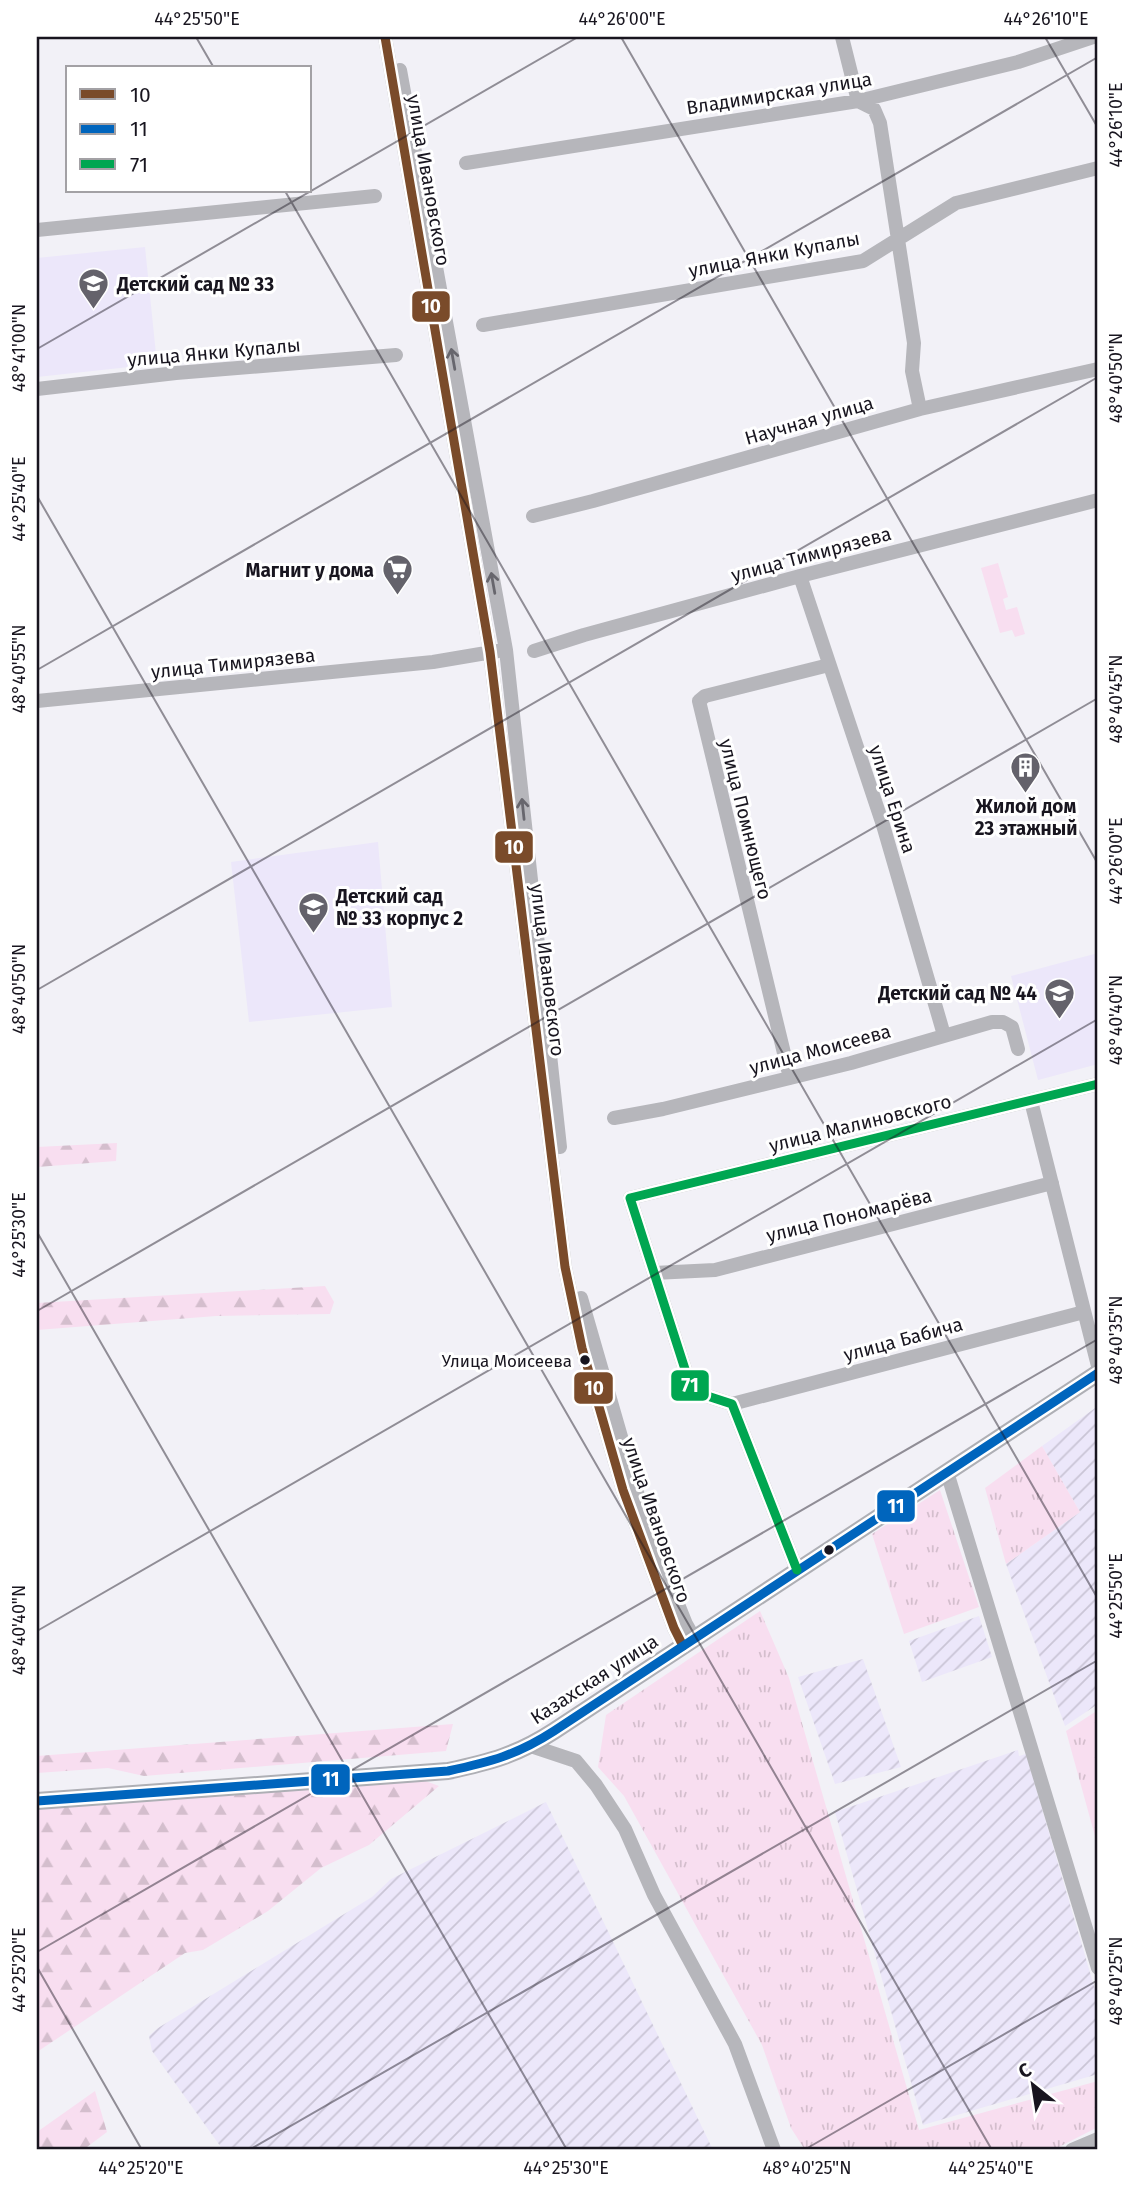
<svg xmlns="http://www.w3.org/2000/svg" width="1135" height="2187" viewBox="0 0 1135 2187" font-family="'Fira Sans',sans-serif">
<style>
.built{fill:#ece7fa}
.industrial{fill:url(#industrial-furrows)}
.grass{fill:url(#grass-tufts)}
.forest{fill:url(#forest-firs)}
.green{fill:#f8def0}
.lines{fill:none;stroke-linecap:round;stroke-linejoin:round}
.minor{stroke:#b6b6bb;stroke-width:14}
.major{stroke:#aeafb5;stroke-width:18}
.bus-1-casing{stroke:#fff;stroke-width:14}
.bus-2-casing{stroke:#fff;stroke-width:14}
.bus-3-casing{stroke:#fff;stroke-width:14}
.bus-1{stroke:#7a4b2a;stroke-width:9}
.bus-2{stroke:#0065bd;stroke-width:9}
.bus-3{stroke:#00a651;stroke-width:9}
.oneway{stroke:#67666d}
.ticks{fill:none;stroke:#18151f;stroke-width:2;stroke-opacity:0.45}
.bus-dot{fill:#18151f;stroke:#fff;stroke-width:2.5}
.labels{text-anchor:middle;stroke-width:6;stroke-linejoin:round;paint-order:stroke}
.bus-label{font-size:17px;fill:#18151f;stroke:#fff;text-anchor:end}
.street-label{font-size:19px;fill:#18151f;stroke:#fff}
.poi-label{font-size:19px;font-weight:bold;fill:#18151f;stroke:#fff;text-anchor:start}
.line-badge{stroke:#fff;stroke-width:2.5}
.badge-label{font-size:19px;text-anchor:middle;font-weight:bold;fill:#fff}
.neatline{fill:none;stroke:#18151f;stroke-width:2.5}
.ticks-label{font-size:18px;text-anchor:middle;fill:#18151f}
</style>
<defs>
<pattern id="industrial-furrows" width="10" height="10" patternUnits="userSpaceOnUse" patternTransform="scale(1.75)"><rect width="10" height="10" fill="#ece7fa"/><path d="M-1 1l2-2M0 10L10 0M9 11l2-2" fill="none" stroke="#cac5d6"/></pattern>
<pattern id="grass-tufts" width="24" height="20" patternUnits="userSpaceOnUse" patternTransform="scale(1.75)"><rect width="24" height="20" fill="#f8def0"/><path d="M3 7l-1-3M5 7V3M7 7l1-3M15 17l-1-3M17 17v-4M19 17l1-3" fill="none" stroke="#d4becd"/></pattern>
<pattern id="forest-firs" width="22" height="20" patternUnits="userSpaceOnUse" patternTransform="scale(1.75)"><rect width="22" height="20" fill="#f8def0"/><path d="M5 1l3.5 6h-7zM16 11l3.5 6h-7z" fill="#d4becd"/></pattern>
</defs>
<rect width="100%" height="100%" fill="#f2f1f7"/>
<path class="built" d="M145,247L157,364L37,377V258Z
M378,842L392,1007L249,1022L231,862Z
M1098,953V1064L1038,1080L1011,976Z"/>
<path class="industrial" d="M1098,1406V1704L1065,1726L1006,1564L1080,1512L1042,1446Z
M979,1616L992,1657L922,1682L909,1641Z
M863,1659L901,1767L835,1784L798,1677Z
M1018,1750L1019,1756L1026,1754L1098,2000V2074L923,2125L835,1812Z
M546,1802L713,2150H223L152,2051L149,2036L158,2028L372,1897L391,1879Z"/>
<path class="grass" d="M1042,1446L1080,1512L1006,1564L985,1488Z
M940,1490L979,1607L904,1634L872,1534Z
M760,1611L789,1678L919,2130L1098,2081V2127L1053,2150H805L791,2128L762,2045L624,1796L598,1767L606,1715Z
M1098,1710V1847L1066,1731Z"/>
<path class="forest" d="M117,1143L116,1161L37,1167V1147Z
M325,1286L334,1302L330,1314L216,1316L37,1330V1303Z
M453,1724L446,1751L144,1776L108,1768L37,1773V1756Z
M420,1779L439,1786L369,1845L321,1868L268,1911L203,1950L185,1953L37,2052V1808Z
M95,2091L107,2132L83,2150H37V2132Z"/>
<path class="green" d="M998,563L1008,597L1003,599L1006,610L1017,607L1025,634L1015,637L1012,630L1000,633L981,568Z"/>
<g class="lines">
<path class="minor" d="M385,37L490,652L565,1267L582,1348L623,1490L674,1628L683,1646
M842,37L858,101L874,109L880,123L914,343L912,371L920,409
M400,70L506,650L560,1147
M466,163L858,101L1018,62L1093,37
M37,230L375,196
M483,325L863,261L956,203L1098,168
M37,389L176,373L396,355
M533,516L593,501L920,409L1098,369
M800,576L883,825L944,1035
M534,651L584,635L800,576L1098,500
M37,701L433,662L498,651
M790,1078L699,701L705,696L829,665
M1031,1101L1098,1366
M614,1118L663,1109L851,1063L992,1022H1003L1012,1027L1018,1049
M654,1273L715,1270L1052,1183
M581,1298L647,1527L686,1624L694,1638
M732,1404L1084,1312
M947,1472L1098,1968
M797,1570L732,1404L692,1391L630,1198L1098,1084
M531,1746L576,1761L596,1785L625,1829L654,1895L735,2044L774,2150
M1072,2150L1098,2139"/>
<path class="major" d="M37,1801L448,1771C490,1762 517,1755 554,1731L1098,1373"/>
<defs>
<path id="bus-1" d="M385,37L490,652L565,1267L582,1348L623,1490L674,1628L683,1646"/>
<path id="bus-2" d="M37,1801L448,1771C490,1762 517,1755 554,1731L1098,1373"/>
<path id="bus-3" d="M797,1570L732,1404L692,1391L630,1198L1098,1084"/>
</defs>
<use href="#bus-1" class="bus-1-casing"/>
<use href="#bus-2" class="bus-2-casing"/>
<use href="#bus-3" class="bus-3-casing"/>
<use href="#bus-1" class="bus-1"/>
<use href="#bus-2" class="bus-2"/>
<use href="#bus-3" class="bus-3"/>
</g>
<defs><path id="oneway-shaft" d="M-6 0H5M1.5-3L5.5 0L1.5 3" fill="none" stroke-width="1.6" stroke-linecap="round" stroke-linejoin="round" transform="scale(1.75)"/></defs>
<g class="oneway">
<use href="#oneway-shaft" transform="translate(453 359) rotate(-100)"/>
<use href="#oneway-shaft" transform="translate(493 583) rotate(-100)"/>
<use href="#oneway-shaft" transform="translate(523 809) rotate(-96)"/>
</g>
<path class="ticks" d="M196,37L214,68M621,37L1098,864M1045,37L1098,128M285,191L1098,1599M37,349L578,37M37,496L992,2150M37,670L1098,57M37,990L1098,377M37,1232L567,2150M37,1311L1098,698M37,1631L1098,1019M37,1952L1098,1339M37,1967L142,2150M249,2150L1098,1660M804,2150L1098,1980"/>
<defs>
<symbol id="school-pin" viewBox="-11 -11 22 30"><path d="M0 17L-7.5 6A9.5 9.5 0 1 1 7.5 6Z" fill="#64626b" stroke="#fff"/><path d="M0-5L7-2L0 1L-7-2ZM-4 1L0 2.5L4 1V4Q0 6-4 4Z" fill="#fff"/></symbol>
<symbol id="supermarket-pin" viewBox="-11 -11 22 30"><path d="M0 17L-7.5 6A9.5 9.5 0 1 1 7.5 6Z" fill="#64626b" stroke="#fff"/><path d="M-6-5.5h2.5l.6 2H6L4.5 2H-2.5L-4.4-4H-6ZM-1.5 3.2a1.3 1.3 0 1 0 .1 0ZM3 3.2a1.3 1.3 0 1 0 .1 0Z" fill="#fff"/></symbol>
<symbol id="building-pin" viewBox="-11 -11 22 30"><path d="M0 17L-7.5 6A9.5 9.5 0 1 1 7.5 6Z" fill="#64626b" stroke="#fff"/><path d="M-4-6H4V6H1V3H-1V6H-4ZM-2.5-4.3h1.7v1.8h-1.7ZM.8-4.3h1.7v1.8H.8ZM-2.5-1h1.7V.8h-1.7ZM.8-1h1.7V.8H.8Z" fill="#fff"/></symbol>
</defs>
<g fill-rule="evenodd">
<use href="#school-pin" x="76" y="266" width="35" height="47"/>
<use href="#supermarket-pin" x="380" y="552" width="35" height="47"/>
<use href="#building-pin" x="1008" y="750" width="35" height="47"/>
<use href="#school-pin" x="296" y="890" width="35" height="47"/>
<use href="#school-pin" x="1042" y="976" width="35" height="47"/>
</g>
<g class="bus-dot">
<circle cx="585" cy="1360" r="6"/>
<circle cx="829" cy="1550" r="6"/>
</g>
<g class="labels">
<g class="bus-label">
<text x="572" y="1367">Улица Моисеева</text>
</g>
<g class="street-label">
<text transform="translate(779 93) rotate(-9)" y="7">Владимирская улица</text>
<text transform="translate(429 180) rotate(80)" y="7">улица Ивановского</text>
<text transform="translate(774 254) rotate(-11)" y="7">улица Янки Купалы</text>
<text transform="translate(214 352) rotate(-5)" y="7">улица Янки Купалы</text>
<text transform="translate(809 420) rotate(-16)" y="7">Научная улица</text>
<text transform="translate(811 554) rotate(-15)" y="7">улица Тимирязева</text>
<text transform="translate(233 663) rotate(-6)" y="7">улица Тимирязева</text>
<text transform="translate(893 799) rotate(72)" y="7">улица Ерина</text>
<text transform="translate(746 819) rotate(76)" y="7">улица Помнющего</text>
<text transform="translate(548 970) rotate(83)" y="7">улица Ивановского</text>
<text transform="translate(820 1049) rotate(-15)" y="7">улица Моисеева</text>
<text transform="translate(860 1123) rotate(-14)" y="7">улица Малиновского</text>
<text transform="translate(849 1215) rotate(-14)" y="7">улица Пономарёва</text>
<text transform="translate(903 1339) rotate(-15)" y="7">улица Бабича</text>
<text transform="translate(657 1520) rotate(71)" y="7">улица Ивановского</text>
<text transform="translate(594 1679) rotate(-33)" y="7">Казахская улица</text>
</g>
<g class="poi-label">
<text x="117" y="291">Детский сад № 33</text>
<text x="374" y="577" text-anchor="end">Магнит у дома</text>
<text x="1026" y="813" text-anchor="middle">Жилой дом<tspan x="1026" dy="22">23 этажный</tspan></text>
<text x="336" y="903">Детский сад<tspan x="336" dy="22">№ 33 корпус 2</tspan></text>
<text x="1037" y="1000" text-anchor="end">Детский сад № 44</text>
</g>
</g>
<g class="line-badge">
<rect x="411" y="290" width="40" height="33" rx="7" fill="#7a4b2a"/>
<rect x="494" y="830" width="40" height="34" rx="7" fill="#7a4b2a"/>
<rect x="670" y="1369" width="40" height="33" rx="7" fill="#00a651"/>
<rect x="573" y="1371" width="41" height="34" rx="7" fill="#7a4b2a"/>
<rect x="876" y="1489" width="40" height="34" rx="7" fill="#0065bd"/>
<rect x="310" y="1763" width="41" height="33" rx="7" fill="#0065bd"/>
</g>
<g class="badge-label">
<text x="431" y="313">10</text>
<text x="514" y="854">10</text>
<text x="690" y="1392">71</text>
<text x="594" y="1395">10</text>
<text x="896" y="1513">11</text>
<text x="331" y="1786">11</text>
</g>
<rect width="1135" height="2187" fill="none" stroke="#ffffff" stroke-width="77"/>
<rect x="66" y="66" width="245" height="126" fill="#ffffff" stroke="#a3a1a5" stroke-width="2"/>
<rect x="80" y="89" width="35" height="10" fill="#7a4b2a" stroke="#a3a1a5" stroke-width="2"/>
<text x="130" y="102" font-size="21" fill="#18151f">10</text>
<rect x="80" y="124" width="35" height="10" fill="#0065bd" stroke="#a3a1a5" stroke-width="2"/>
<text x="130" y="136" font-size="21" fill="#18151f">11</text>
<rect x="80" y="159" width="35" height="10" fill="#00a651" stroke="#a3a1a5" stroke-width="2"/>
<text x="130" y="172" font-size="21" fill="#18151f">71</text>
<g transform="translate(1033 2085) rotate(330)" stroke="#ffffff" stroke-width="5" paint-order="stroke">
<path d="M0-5L12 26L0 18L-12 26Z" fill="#18151f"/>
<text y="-10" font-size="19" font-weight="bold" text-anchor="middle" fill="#18151f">С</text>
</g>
<rect x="38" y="38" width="1058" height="2110" class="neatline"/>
<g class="ticks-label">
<text x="197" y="25">44°25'50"E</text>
<text x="622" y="25">44°26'00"E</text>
<text x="1046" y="25">44°26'10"E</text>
<text transform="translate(1116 125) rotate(-90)" y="6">44°26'10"E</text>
<text transform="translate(19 348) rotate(-90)" y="6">48°41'00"N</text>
<text transform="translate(1116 378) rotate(-90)" y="6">48°40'50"N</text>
<text transform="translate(19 499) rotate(-90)" y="6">44°25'40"E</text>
<text transform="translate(19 669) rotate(-90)" y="6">48°40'55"N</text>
<text transform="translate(1116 699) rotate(-90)" y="6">48°40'45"N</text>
<text transform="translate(1116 861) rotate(-90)" y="6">44°26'00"E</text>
<text transform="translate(19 989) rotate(-90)" y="6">48°40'50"N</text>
<text transform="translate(1116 1020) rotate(-90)" y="6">48°40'40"N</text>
<text transform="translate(19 1235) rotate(-90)" y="6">44°25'30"E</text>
<text transform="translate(1116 1340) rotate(-90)" y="6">48°40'35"N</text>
<text transform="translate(1116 1596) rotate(-90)" y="6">44°25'50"E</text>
<text transform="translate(19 1630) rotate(-90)" y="6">48°40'40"N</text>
<text transform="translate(19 1970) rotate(-90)" y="6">44°25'20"E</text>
<text transform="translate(1116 1981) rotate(-90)" y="6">48°40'25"N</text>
<text x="141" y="2174">44°25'20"E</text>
<text x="566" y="2174">44°25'30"E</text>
<text x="807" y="2174">48°40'25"N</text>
<text x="991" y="2174">44°25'40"E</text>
</g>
</svg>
